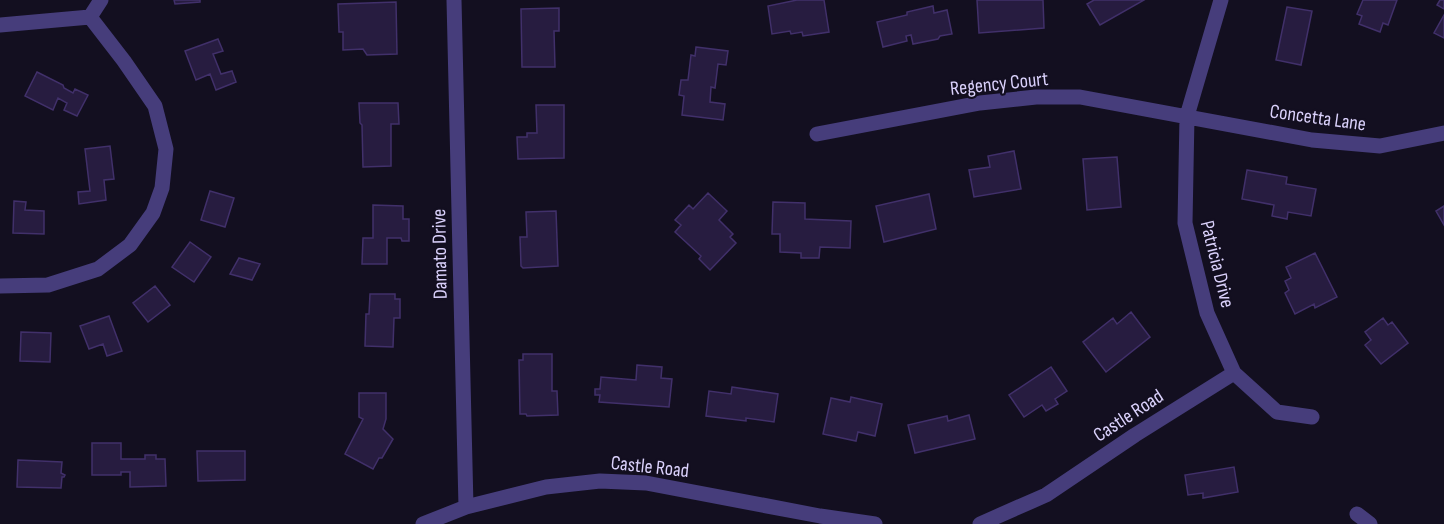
<svg xmlns="http://www.w3.org/2000/svg" width="1444" height="524" viewBox="0 0 1444 524" font-family="'Sofia Sans Condensed',sans-serif">
<style>
.building{fill:#271c40;stroke:#41306a;stroke-width:1.5}
.lines{fill:none;stroke-linecap:round;stroke-linejoin:round}
.minor{stroke:#463d7b;stroke-width:15}
.labels{text-anchor:middle;stroke-width:4.5;stroke-linejoin:round;paint-order:stroke}
.street-label{font-size:20px;fill:#dad1fb;stroke:#130f20}
</style>
<rect width="100%" height="100%" fill="#130f20"/>
<path class="building" d="M174,0H200V2L175,4Z
M797,0H824L829,32L803,36L802,32L791,34L790,31L772,34L768,6Z
M977,0H1043L1044,28L979,33Z
M1094,0H1144L1100,25L1087,4Z
M1363,0H1397L1388,25L1383,23L1380,32L1359,24L1362,16L1357,14Z
M1440,0H1444V9L1437,5Z
M396,2L397,54L367,55L363,49L343,50V32H339L338,4Z
M933,6L934,13L947,10L952,34L940,36L938,39L913,44L911,35L906,36L907,41L883,47L877,22L907,15V12Z
M1287,7L1312,11L1301,65L1276,60Z
M559,8V31H554L555,67H522L521,9Z
M1444,15V38L1434,33Z
M218,39L223,51L213,54L221,74L232,71L236,82L216,90L210,74L196,80L185,51Z
M696,47L728,51L726,65L718,64L715,88L711,87L710,102L725,104L723,120L682,115L684,96L679,95L681,80H688L691,55L695,56Z
M37,72L63,85L64,88L73,93L75,89L88,95L77,116L64,110L67,103L58,98L53,110L25,96Z
M359,103H398L399,124H391V166L363,167L362,125L360,123Z
M536,105H564V158L518,159L517,137H527V133H537Z
M110,146L114,179L104,180L106,200L79,204L78,192L90,191L85,149Z
M1014,151L1021,189L974,197L969,170L990,167L988,156Z
M1117,157L1121,207L1087,210L1083,159Z
M1247,170L1287,177L1286,184L1316,189L1311,216L1288,212L1287,219L1272,216L1274,205L1242,199Z
M210,191L234,198L225,227L201,220Z
M708,193L727,211L719,220L733,234L730,237L736,243L710,270L699,259L701,256L675,232L681,225L675,220L689,205L693,209Z
M929,194L936,229L884,242L876,206Z
M14,201L26,202L25,210L44,211V234L13,233Z
M773,202L805,203V219L851,221L850,248L820,247L819,258H801V253L780,252V234H772Z
M373,205L403,206V219H409V241H402L401,238H387V264H362L363,238H373Z
M1444,206V225L1436,211Z
M556,211L558,266L523,268L521,266L520,237H527L526,212Z
M190,242L211,257L194,282L172,267Z
M1315,253L1337,297L1315,308L1314,304L1295,314L1285,293L1289,290L1285,281L1291,278L1286,267Z
M239,258L260,264L252,280L230,274Z
M155,286L170,305L148,322L133,303Z
M370,294H395V299H400V318H394L393,347L365,346L366,314H369Z
M1131,312L1150,337L1106,372L1083,342L1113,318L1117,324Z
M109,316L122,351L107,356L103,344L89,349L80,326Z
M1383,318L1388,325L1392,322L1408,343L1381,364L1365,345L1371,340L1365,332Z
M21,332L51,333L50,362L20,361Z
M523,354H552V391H557L558,415L527,416L526,414H520L519,360H523Z
M637,365L662,367L661,378L672,379L669,407L599,402L600,395H595V389H600L601,377L636,380Z
M1051,367L1067,391L1055,399L1058,404L1046,411L1042,405L1024,417L1009,395Z
M732,387L778,394L774,422L746,418V421L706,416L709,391L731,394Z
M359,393H386V419L383,429L393,439L382,458H379L373,469L345,454L363,419L359,417Z
M851,397L882,404L875,436L858,432L856,441L823,434L831,398L850,402Z
M969,415L975,439L915,453L908,425L947,416L948,421Z
M92,443H121V459H145V455H156V459H165L166,486L130,487V472H121V475H92Z
M197,451H245V480L198,481Z
M18,460L62,462L61,473L65,475L64,477H62L61,488L17,487Z
M1234,467L1238,492L1203,498V493L1188,495L1185,475Z"/>
<g class="lines">
<path class="minor" d="M454,0L466,507
M1221,0L1187,116L1185,223L1207,313L1234,373L1277,412L1312,417
M90,17L101,0
M0,25L90,17
M817,134L980,103L1036,97H1080L1312,140L1380,146L1444,133
M0,286L48,285L98,269L130,245L153,213L162,188L166,149L155,106L124,61L90,17
M1357,514L1370,524
M423,524L466,507L546,487L600,481L646,483L820,516L875,524
M980,524L1046,495L1135,435L1234,373"/>
</g>
<g class="labels">
<g class="street-label">
<text transform="translate(999 83) rotate(-6)" y="7">Regency Court</text>
<text transform="translate(1318 117) rotate(8)" y="7">Concetta Lane</text>
<text transform="translate(439 254) rotate(-91)" y="7">Damato Drive</text>
<text transform="translate(1218 264) rotate(76)" y="7">Patricia Drive</text>
<text transform="translate(1128 415) rotate(-33)" y="7">Castle Road</text>
<text transform="translate(650 466) rotate(6)" y="7">Castle Road</text>
</g>
</g>
</svg>
